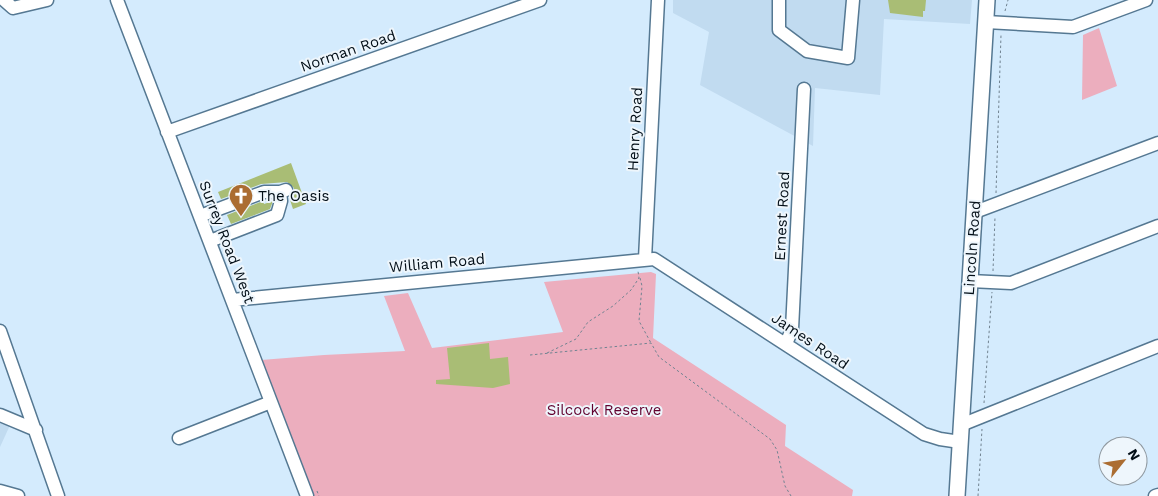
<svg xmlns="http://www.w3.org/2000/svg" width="1158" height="496" viewBox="0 0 1158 496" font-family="'Work Sans',sans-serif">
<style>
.built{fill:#c1dbf0}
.green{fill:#ecaebe}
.building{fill:#a9bd75}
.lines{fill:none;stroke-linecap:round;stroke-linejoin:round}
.minor-casing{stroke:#557892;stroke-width:15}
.major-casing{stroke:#557892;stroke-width:18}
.path{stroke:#718391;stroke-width:1;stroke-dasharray:2.5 2.5;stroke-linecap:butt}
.minor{stroke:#fff;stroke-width:12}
.major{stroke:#fff;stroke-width:15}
.labels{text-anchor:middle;stroke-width:4;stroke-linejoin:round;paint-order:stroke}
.street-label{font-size:15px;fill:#020e17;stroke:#eef6fc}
.poi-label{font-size:15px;fill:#020e17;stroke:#eef6fc;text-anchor:start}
.park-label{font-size:15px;fill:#62022f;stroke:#eef6fc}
</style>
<rect width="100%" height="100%" fill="#d4ebfd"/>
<path class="built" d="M673,0H972L970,24L884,19L880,95L815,88L813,146L700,85L709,32L673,13Z
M0,418L11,423L0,447Z"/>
<path class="green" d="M1099,28L1117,86L1082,100L1083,35Z
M651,272L656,274L653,338L786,425L785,446L853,490L852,496H312L261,360L324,355L405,351L384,296L408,293L432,348L563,332L544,282Z"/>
<path class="building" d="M888,0H926L925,11H923V17L890,13Z
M291,163L306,204L293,209L289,197L294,192V188L287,182L261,184L221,199L218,192Z
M263,201L264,204L273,201L270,209L231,224L227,215Z
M489,343L490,359L508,357L510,384L493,388L436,384V380L450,379L447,348Z"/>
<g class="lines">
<defs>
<path id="minor" d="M4,0L13,8L47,0
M117,0L307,496
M779,0V30L807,51L848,58L853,0
M986,22L1073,27L1146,0
M167,132L540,0
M975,212L1158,143
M200,216L264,192H280L286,190
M210,241L277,215L281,201L280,192
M645,259L658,0
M970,281L1011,283L1158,226
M232,300L654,259L924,434L940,439L960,442
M0,331L58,496
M786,344L792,329L804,89
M0,415L36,430
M961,425L1158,346
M179,438L271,402
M0,491L18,496
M1155,496L1158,495"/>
<path id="major" d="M957,496L987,0"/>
</defs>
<use href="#minor" class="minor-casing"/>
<use href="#major" class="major-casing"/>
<path class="path" d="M1005,11L1008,0
M996,193L1001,35
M993,271L995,217
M640,278L642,286L639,321L651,343
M547,353L576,339L588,322L613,306L631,290L639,278L638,271
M530,355L651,343L659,357L770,439L777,450L785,486L791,496
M984,403L992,292
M317,491L319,496
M978,496L982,429"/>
<use href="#minor" class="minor"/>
<use href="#major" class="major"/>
</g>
<defs>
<symbol id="church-pin" viewBox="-11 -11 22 30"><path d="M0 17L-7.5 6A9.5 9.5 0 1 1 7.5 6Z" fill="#ab6d32" stroke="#eef6fc"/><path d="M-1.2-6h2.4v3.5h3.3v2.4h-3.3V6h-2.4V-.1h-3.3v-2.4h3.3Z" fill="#fff"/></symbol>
</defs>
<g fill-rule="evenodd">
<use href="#church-pin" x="227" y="182" width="28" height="38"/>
</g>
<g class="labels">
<g class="street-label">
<text transform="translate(348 51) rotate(-19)" y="5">Norman Road</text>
<text transform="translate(635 129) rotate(-87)" y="5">Henry Road</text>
<text transform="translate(782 216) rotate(-87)" y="5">Ernest Road</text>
<text transform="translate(227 242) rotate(69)" y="5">Surrey Road West</text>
<text transform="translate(972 248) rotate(-86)" y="5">Lincoln Road</text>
<text transform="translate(437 263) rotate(-5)" y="5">William Road</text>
<text transform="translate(810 341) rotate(34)" y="5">James Road</text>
</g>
<g class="poi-label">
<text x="258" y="201">The Oasis</text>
</g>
<g class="park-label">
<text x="604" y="415">Silcock Reserve</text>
</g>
</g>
<g transform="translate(1123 461) rotate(60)"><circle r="24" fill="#eef6fc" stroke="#9099a0"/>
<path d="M0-4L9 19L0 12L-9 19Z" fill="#ab6d32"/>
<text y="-8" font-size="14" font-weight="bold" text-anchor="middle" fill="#020e17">N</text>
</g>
</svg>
